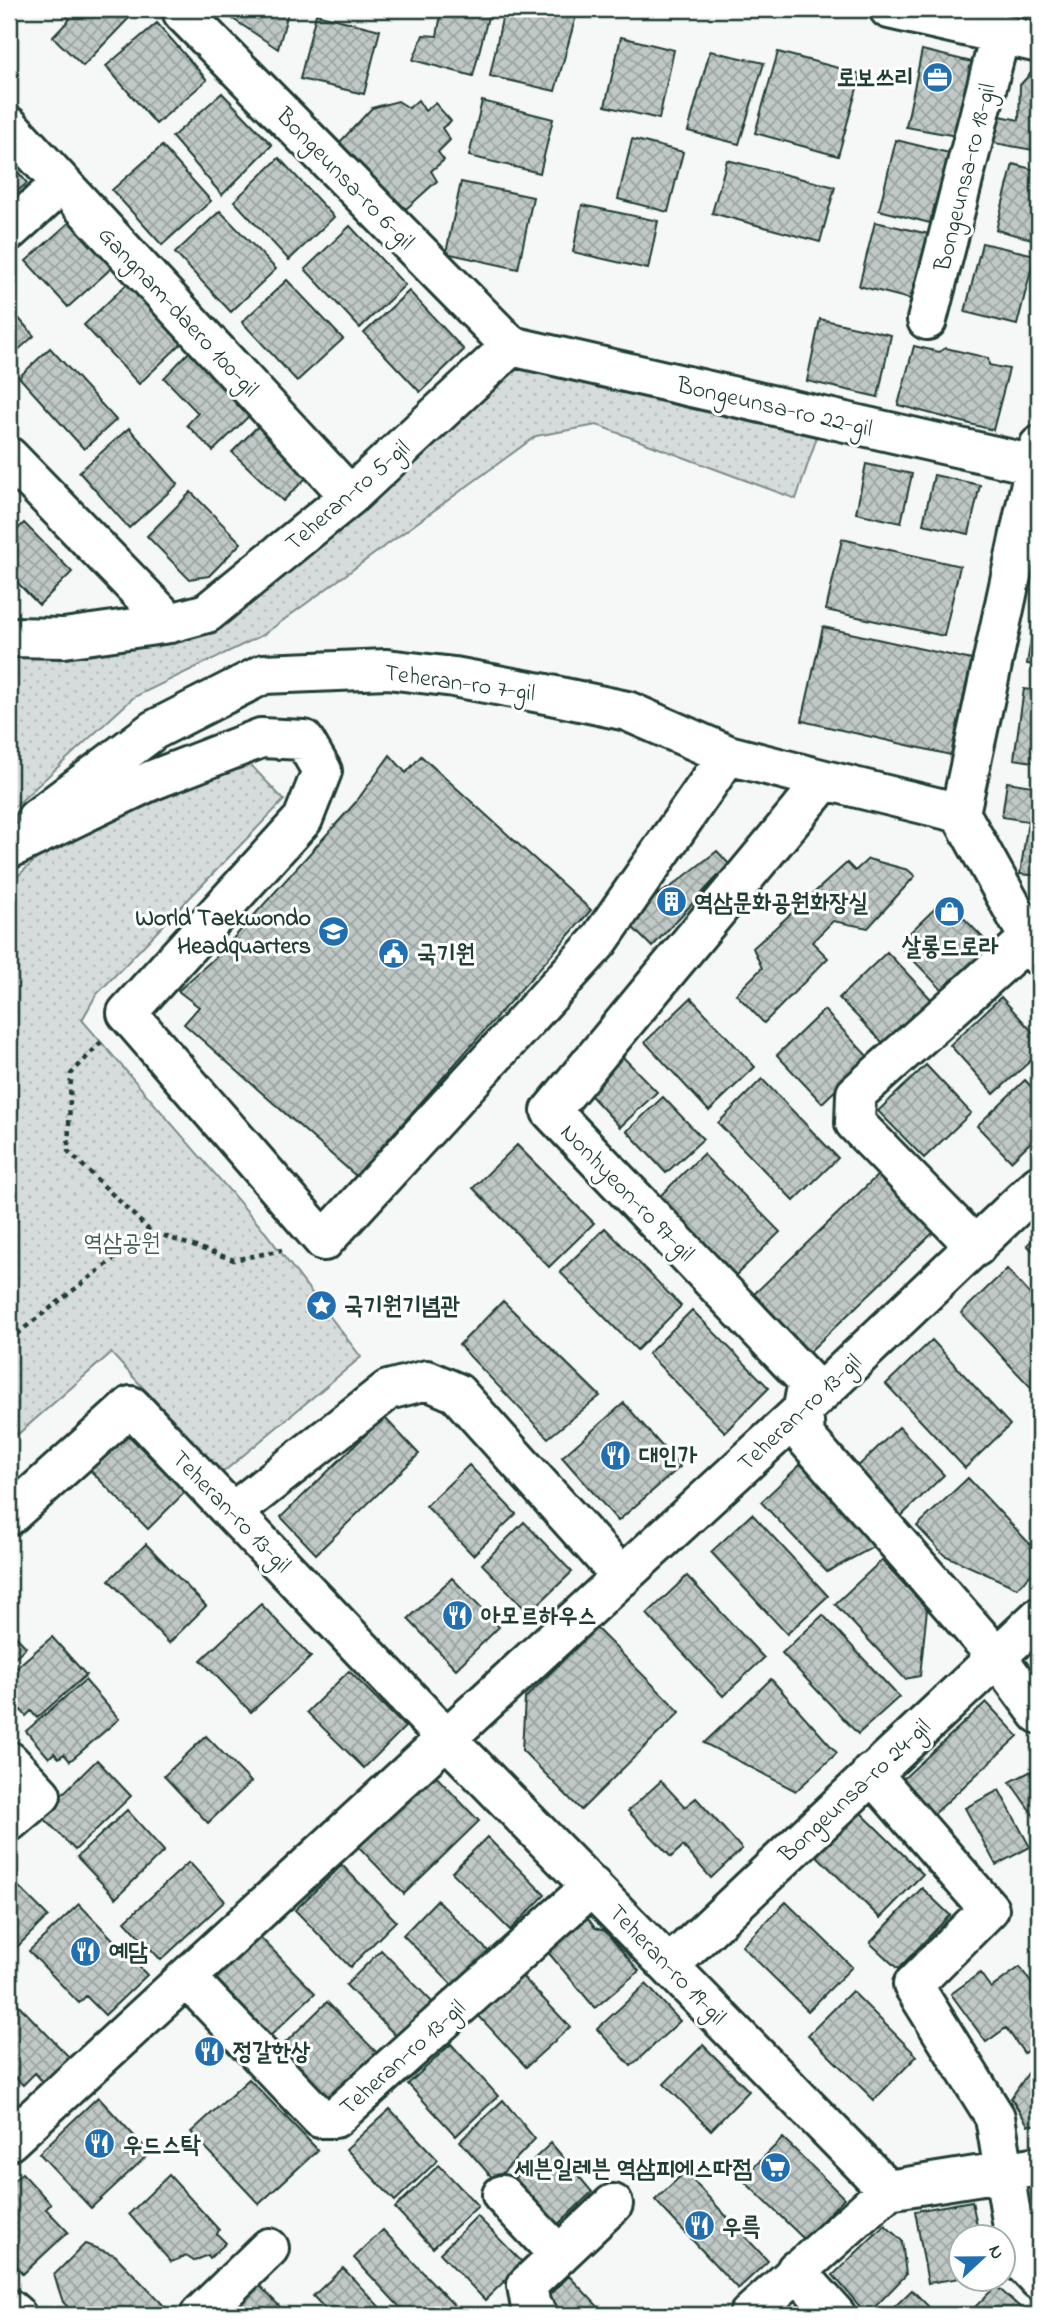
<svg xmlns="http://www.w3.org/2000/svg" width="1048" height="2324" viewBox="0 0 1048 2324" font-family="'Indie Flower','Poor Story',sans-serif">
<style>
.park{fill:url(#park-dots);stroke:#7a8c88;stroke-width:2}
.building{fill:url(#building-cross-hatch);stroke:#1f3d34;stroke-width:2}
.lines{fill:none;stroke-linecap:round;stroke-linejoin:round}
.minor-casing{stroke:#1f3d34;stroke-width:44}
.path{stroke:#1f3d34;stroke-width:4.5;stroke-dasharray:5 5;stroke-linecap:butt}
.minor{stroke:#fff;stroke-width:38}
.labels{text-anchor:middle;stroke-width:6;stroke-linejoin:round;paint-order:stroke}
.poi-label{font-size:24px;font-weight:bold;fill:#1f3d34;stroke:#fff;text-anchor:start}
.street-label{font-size:24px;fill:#1f3d34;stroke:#fff}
.park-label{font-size:24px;fill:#445d55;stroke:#fff}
</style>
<defs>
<pattern id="park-dots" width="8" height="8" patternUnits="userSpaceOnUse" patternTransform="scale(1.75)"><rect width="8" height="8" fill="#d6dcdb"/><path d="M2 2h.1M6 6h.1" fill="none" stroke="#b7bebd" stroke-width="1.8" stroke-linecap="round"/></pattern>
<pattern id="building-cross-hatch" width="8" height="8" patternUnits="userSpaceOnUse" patternTransform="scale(1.75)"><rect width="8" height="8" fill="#c0c9c6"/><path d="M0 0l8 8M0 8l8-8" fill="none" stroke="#9ba4a2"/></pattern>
</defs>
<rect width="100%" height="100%" fill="#f6f7f7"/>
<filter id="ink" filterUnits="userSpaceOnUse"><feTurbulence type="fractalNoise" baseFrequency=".0143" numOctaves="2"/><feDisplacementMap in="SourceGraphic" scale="14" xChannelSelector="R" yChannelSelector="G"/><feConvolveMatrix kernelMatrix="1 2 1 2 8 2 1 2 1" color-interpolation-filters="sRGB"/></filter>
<g filter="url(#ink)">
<path class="park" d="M516,362L819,431L796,499L597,425L536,436L263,635L134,697L9,812V652L219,627Z
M247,761L284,800L96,995L82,1020L265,1232L361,1357L222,1473L111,1353L17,1435L9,1426V884L44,852Z"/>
<path class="building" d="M59,9H119L129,18L83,66L53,37L70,19Z
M218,9H289L278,49Z
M442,9H490L473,76L413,60L423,35L437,36Z
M504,9H578L555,91L490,76Z
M316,14L380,30L364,94L300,79Z
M157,23L207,80L156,124L106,66Z
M621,37L674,50L659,119L605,106Z
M922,50L976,63L957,136L906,127Z
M710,51L764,63L739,144L688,131Z
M778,52L861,74L838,156L755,133Z
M1032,72L1039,74V151L983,141L991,114L1019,120L1020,85Z
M222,93L272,145L222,195L172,137Z
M418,100L425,111L435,103L451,121L442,128L450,140L438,152L444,160L431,171L437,181L406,209L368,175L340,142L372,108L398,101L409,108Z
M482,101L553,119L540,173L469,156Z
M632,139L683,152L668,212L618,199Z
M896,140L949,153L930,223L879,210Z
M162,146L211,201L162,245L112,190Z
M279,158L334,217L289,260L234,201Z
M727,160L835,187L820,242L712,213Z
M9,161L27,183L9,199Z
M1013,164L1039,171V225L1036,240L996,230Z
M461,182L533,197L518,269L446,253Z
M582,205L658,221L648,269L573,252Z
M220,211L276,269L231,312L175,253Z
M72,220L114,266L68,307L26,261Z
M875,222L929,234L910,299L859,286Z
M350,226L405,285L360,328L305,269Z
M982,243L1035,255L1017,325L965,312Z
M287,280L343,339L297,381L242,322Z
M128,283L183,342L139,384L84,325Z
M409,291L464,350L420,392L364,333Z
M9,307L34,336L9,358Z
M820,319L891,335L878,397L807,381Z
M914,346L939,352L946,348L988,358L989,365L1009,369L993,430L898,405Z
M50,348L116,420L84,449L19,377Z
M191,350L253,412L213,451L187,425L198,413L164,378Z
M263,421L314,470L283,501L232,452Z
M129,428L178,484L129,528L79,472Z
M866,464L912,474L901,523L856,513Z
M934,475L980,485L969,534L923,524Z
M191,492L241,543L209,576L189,579L147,536Z
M24,523L72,572L39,605L9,574V538Z
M842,539L960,566L944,636L826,610Z
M1039,591V666L1027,664Z
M823,627L972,660L951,755L802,721Z
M1024,689L1039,691V763L1014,759Z
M390,755L406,773L421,756L591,910L356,1176L184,1024L199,1007L178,991L221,952L356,802Z
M1007,782L1039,787V876L1020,874L1028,821L1002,817Z
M717,851L729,864L652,947L622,917L672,886Z
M868,859L908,870L915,876L868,928L833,921L812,942L828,958L764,1023L736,994L762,968L753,948L847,863L855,871Z
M945,899L991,946L944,992L898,944Z
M887,952L932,1000L885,1045L839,998Z
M1001,997L1039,1039V1053L994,1094L950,1045Z
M691,998L755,1067L709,1111L645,1042Z
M824,1010L869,1058L822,1103L777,1055Z
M617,1051L657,1092L620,1127L581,1085Z
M926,1065L971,1113L924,1158L878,1111Z
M762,1079L838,1158L794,1201L718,1123Z
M1025,1080L1039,1095V1134L1011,1161L977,1126Z
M663,1097L703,1139L666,1173L627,1131Z
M517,1145L594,1223L549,1267L473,1188Z
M703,1154L780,1232L735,1276L659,1197Z
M880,1173L936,1230L807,1354L751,1297Z
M605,1228L681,1306L637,1350L560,1272Z
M1039,1234V1257L1027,1245Z
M1007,1269L1039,1304V1396L961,1313Z
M503,1301L600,1396L548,1438L459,1345Z
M692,1310L769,1388L725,1432L648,1354Z
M932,1340L1010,1425L965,1468L886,1384Z
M624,1403L680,1467L618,1521L562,1457Z
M384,1417L419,1454L316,1554L281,1517Z
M899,1427L944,1475L897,1520L852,1472Z
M123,1430L185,1492L148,1529L86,1466Z
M801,1464L877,1545L827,1572L761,1502Z
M469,1465L516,1514L473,1555L426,1506Z
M968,1478L1039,1554V1567L1017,1588L944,1555L917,1526Z
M752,1514L828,1596L787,1634L711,1552Z
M524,1522L572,1572L529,1613L482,1564Z
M146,1544L206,1606L169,1643L109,1580Z
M882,1560L927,1609L920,1676L905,1679L835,1604Z
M687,1576L764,1658L723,1696L647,1614Z
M452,1578L499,1627L456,1669L408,1619Z
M261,1604L311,1657L251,1712L201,1660Z
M823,1615L899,1697L858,1734L782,1653Z
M596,1628L680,1712L581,1810L522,1750L525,1698Z
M9,1629L26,1647L9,1663Z
M52,1637L86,1675L37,1718L31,1711L26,1716L21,1710L16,1715L9,1706V1674Z
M349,1671L405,1727L364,1768L307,1712Z
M771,1679L837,1753L796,1791L704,1743Z
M85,1680L119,1719L70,1761L64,1754L59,1758L54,1753L49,1758L26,1731Z
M986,1702L1018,1736L933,1815L901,1781Z
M206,1736L251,1782L208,1823L164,1776Z
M97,1760L131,1796L75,1850L41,1815Z
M1039,1767V1823L1010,1782Z
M430,1770L479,1821L404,1894L355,1843Z
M661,1781L685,1807L696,1798L742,1849L711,1878L683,1846L671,1857L628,1811Z
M999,1790L1030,1847L996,1865L965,1808Z
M857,1809L923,1874L880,1918L814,1853Z
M127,1810L164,1851L116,1898L77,1857Z
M487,1837L545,1895L510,1930L452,1872Z
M189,1862L225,1901L161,1960L125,1921Z
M342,1865L396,1921L350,1967L295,1910Z
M9,1877L48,1916L9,1955Z
M922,1888L950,1915L898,1969L870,1943Z
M437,1900L495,1958L460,1993L403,1935Z
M786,1902L852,1967L808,2011L742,1946Z
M79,1904L147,1975L105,2015L86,1996L79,2003L29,1951Z
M587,1917L595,1928L605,1931L639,1971L595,2008L547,1951Z
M260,1937L315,1993L268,2038L213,1982Z
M381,1950L438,2008L403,2043L346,1985Z
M1020,1967L1039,1994V2042L1024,2053L1006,2028L986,2042L951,1994L980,1973L991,1988Z
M521,1975L570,2027L526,2067L478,2015Z
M646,1984L680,2021L631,2066L597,2029Z
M852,1991L917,2056L874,2100L808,2035Z
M9,1995L70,2058L44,2083L35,2073L23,2085L9,2071Z
M327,2002L382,2058L335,2104L280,2048Z
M451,2044L498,2096L456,2136L408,2084Z
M703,2045L749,2091L711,2130L664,2084Z
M1039,2057V2125H1028L1011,2098Z
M249,2079L318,2150L259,2204L191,2132Z
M98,2097L150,2153L91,2208L39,2153Z
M503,2100L535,2139L495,2181L460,2141Z
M390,2109L438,2160L395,2201L346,2149Z
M783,2138L844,2198L804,2239L742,2179Z
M551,2143L592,2192L554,2228L508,2184Z
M439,2165L478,2206L433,2248L395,2208Z
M685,2172L768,2261L738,2289L655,2200Z
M22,2173L51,2204L46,2209L68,2232L23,2274L9,2258V2185Z
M169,2175L219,2230L217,2234L226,2243L210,2258L208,2255L194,2261L186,2256L171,2262L129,2214Z
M972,2201L979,2236H960V2278L928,2283L915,2211Z
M477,2216L523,2263L485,2300L440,2253Z
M885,2225L902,2241L906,2275L867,2315L833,2275Z
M383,2230L463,2315H407L354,2258Z
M85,2244L115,2255L168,2310L162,2315H75L63,2302L54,2275Z
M343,2268L387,2315H331L313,2296Z
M569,2276L606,2315H550L540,2304Z
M259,2285L288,2315H227Z
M996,2286L1029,2315H967Z
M912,2290L937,2315H886Z"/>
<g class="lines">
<defs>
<path id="minor" d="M184,9L183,13L511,346
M889,9L1039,43
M9,126L350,496
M9,231L61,184
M927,320L1000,35
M511,346L1039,466
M1039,446L960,813L1039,956
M9,457L170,623
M9,637L64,638L170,623L207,613L350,496L511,346
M960,813L825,780L551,1111L808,1381L803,1408L805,1437L997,1657L1039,1714
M36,819L154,730L264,674L387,669L454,677L546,694L627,711L728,755L825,780
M9,849L150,781L261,738L304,740L322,771L303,819L127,1013L324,1241L598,942L728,755
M976,1247L855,1123L856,1094L1029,939
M233,1512L388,1390L427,1380L457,1393L622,1577
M9,1516L131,1406L447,1739L888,2190
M9,1761L41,1795L9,1822
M871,1773L989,1909L913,1985L995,2117L1018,2258L1039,2280
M670,1965L1039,1617
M187,1978L320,2118H335L592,1886
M9,2141L793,1419L1039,1185
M502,2195L559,2255
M796,2270L836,2315
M9,2309L16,2315
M200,2315L269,2248
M538,2315L531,2308L527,2285L613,2204
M749,2315L888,2190L1039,2166"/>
</defs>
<use href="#minor" class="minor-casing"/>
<path class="path" d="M101,1042L71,1074L68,1151L150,1231L234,1260L282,1250
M9,1340L150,1231"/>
<use href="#minor" class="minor"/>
</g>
</g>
<defs>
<symbol id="office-disc" viewBox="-11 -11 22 22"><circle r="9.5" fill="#1f6fb2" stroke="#fff"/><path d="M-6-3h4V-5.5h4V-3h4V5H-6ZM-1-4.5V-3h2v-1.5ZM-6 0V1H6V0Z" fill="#fff"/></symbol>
<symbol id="building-disc" viewBox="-11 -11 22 22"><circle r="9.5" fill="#1f6fb2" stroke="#fff"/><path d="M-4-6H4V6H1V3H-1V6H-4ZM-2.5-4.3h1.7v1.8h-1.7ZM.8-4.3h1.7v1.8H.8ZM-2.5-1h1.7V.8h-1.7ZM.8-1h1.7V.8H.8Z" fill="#fff"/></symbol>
<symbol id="shop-disc" viewBox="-11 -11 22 22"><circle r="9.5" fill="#1f6fb2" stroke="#fff"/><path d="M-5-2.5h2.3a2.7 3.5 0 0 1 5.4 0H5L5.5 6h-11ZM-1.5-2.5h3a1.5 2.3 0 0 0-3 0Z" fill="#fff"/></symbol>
<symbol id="school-disc" viewBox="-11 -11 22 22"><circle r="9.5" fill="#1f6fb2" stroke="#fff"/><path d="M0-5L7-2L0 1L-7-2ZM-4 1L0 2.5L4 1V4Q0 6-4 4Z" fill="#fff"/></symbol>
<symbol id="civic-disc" viewBox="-11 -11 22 22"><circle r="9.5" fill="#1f6fb2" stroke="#fff"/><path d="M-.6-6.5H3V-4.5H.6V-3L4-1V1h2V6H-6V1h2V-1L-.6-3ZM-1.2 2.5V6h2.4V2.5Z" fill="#fff"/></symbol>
<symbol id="sight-disc" viewBox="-11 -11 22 22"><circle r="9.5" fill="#1f6fb2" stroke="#fff"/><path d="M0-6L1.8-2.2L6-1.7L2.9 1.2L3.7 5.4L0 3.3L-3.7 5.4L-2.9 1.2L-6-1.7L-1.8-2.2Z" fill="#fff"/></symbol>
<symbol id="restaurant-disc" viewBox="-11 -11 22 22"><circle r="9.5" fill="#1f6fb2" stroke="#fff"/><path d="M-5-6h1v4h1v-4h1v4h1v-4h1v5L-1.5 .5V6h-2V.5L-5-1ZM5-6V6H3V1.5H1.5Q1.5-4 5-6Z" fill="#fff"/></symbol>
<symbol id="supermarket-disc" viewBox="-11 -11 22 22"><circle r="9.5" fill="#1f6fb2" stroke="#fff"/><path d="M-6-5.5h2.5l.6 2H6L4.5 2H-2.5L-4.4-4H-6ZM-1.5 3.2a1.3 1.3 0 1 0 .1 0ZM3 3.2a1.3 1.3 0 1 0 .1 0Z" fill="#fff"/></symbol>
</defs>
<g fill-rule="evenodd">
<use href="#office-disc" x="920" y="60" width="35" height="35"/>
<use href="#building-disc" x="654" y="884" width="35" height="35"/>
<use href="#shop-disc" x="932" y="894" width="35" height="35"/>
<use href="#school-disc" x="316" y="914" width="35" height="35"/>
<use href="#civic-disc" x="376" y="936" width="35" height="35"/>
<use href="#sight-disc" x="304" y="1288" width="35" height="35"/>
<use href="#restaurant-disc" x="598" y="1438" width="35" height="35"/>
<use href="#restaurant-disc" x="440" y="1598" width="35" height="35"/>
<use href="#restaurant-disc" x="68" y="1934" width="35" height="35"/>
<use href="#restaurant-disc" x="192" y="2034" width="35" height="35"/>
<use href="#restaurant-disc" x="82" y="2126" width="35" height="35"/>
<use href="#supermarket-disc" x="758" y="2150" width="35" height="35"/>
<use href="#restaurant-disc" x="682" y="2208" width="35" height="35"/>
</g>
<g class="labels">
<g class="poi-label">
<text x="914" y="85" text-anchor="end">로보쓰리</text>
<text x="694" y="910">역삼문화공원화장실</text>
<text x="311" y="925" text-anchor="end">World Taekwondo<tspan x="311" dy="28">Headquarters</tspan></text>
<text x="950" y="954" text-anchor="middle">살롱드로라</text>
<text x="417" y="961">국기원</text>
<text x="344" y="1313">국기원기념관</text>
<text x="639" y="1463">대인가</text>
<text x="481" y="1623">아모르하우스</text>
<text x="109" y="1959">예담</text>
<text x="233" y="2059">정갈한상</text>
<text x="123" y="2152">우드스탁</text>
<text x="752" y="2176" text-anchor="end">세븐일레븐 역삼피에스따점</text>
<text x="722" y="2234">우륵</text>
</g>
<g class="street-label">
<text transform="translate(964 177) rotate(-76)" y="8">Bongeunsa-ro 18-gil</text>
<text transform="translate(346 178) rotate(46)" y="8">Bongeunsa-ro 6-gil</text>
<text transform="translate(179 311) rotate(47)" y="8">Gangnam-daero 100-gil</text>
<text transform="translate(775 406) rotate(13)" y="8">Bongeunsa-ro 22-gil</text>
<text transform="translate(347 495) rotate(-41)" y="8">Teheran-ro 5-gil</text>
<text transform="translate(460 682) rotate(8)" y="8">Teheran-ro 7-gil</text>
<text transform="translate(628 1192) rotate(46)" y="8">Nonhyeon-ro 97-gil</text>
<text transform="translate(799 1412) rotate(-43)" y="8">Teheran-ro 13-gil</text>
<text transform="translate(232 1511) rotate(46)" y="8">Teheran-ro 13-gil</text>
<text transform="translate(854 1790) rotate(-43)" y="8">Bongeunsa-ro 24-gil</text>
<text transform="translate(668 1964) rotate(46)" y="8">Teheran-ro 19-gil</text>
<text transform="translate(402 2057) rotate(-42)" y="8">Teheran-ro 13-gil</text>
</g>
<g class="park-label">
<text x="122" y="1250">역삼공원</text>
</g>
</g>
<rect width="1048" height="2324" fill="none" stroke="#fff" stroke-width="35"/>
<rect x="18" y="18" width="1013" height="2289" fill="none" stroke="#1f3d34" stroke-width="2.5" filter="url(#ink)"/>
<g transform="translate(982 2258) rotate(68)"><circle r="33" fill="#ffffff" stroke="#a5b1ae" stroke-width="2"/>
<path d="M0-5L12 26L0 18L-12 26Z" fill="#1f6fb2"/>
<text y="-10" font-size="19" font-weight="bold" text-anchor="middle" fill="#1f3d34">N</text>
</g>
</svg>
